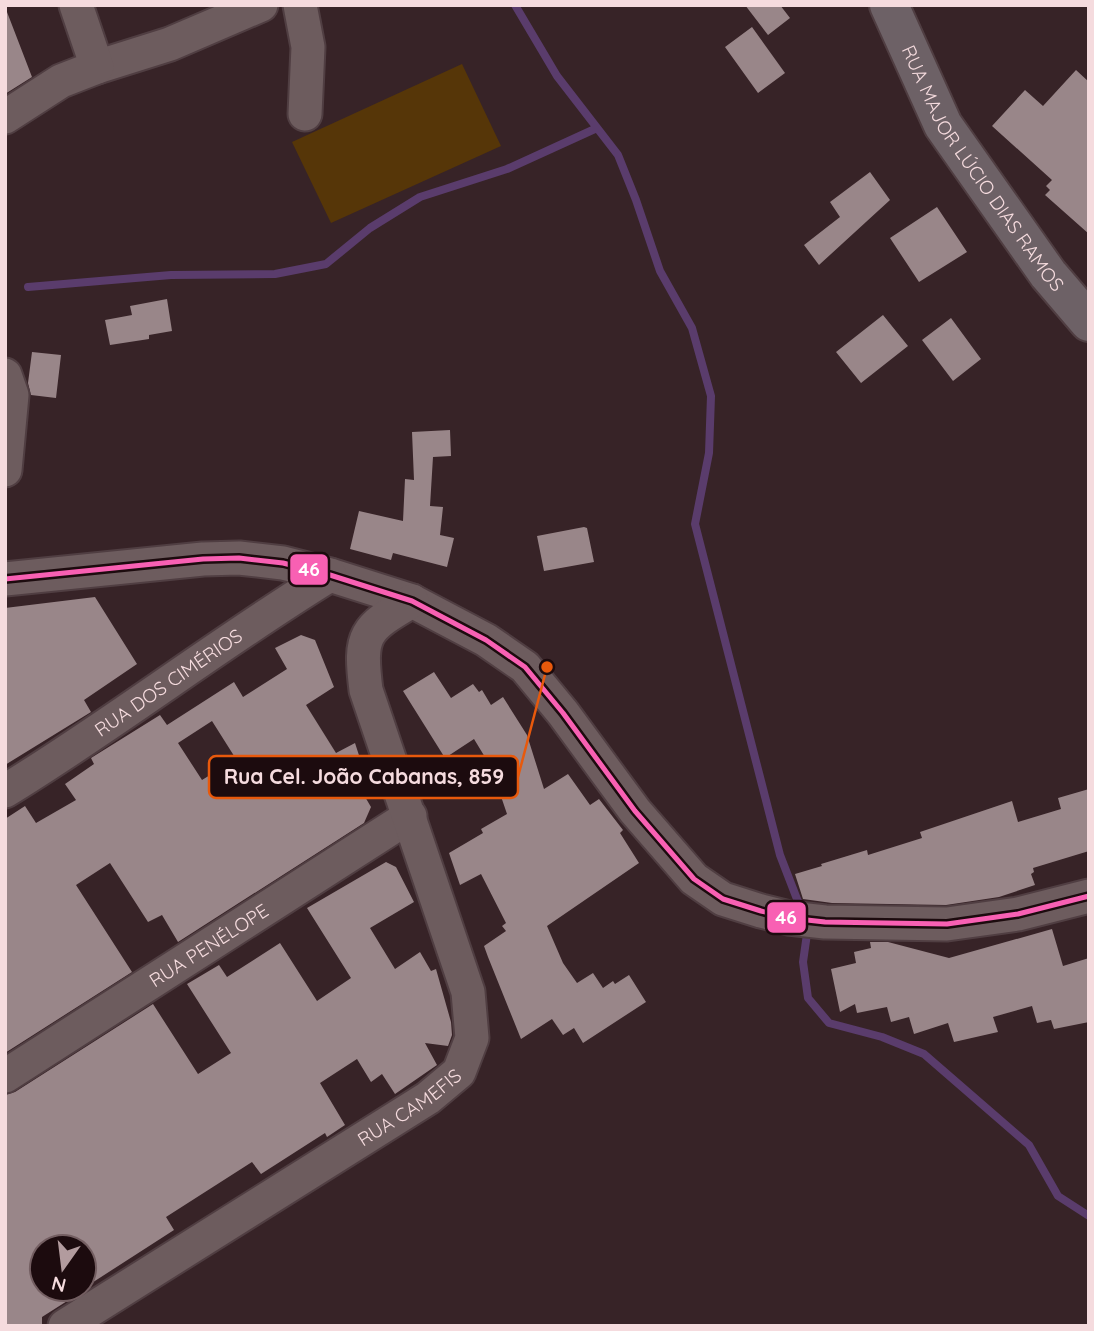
<svg xmlns="http://www.w3.org/2000/svg" width="1094" height="1331" viewBox="0 0 1094 1331" font-family="Quicksand,sans-serif">
<style>
.green{fill:#563608}
.lines{fill:none;stroke-linecap:round;stroke-linejoin:round}
.stream{stroke:#5a3c6c;stroke-width:8}
.building{fill:#998689;fill-rule:evenodd}
.street-casing{stroke:#503e42;stroke-width:37}
.secondary-casing{stroke:#503e42;stroke-width:42}
.street{stroke:#6d5c5e;stroke-width:33}
.secondary{stroke:#6d6166;stroke-width:38}
.bus-1-casing{stroke:#1c0b0e;stroke-width:10}
.bus-1{stroke:#f860b3;stroke-width:5}
.labels{text-anchor:middle;stroke-width:7;stroke-linejoin:round;paint-order:stroke}
.street-label{font-size:19px;fill:#f5dbde;stroke:#1c0b0e}
.leader{fill:none;stroke:#e8590c;stroke-width:2.5}
.callout-dot{fill:#e8590c;stroke:#1c0b0e;stroke-width:2.5}
.callout{fill:#1c0b0e;stroke:#e8590c;stroke-width:2.5}
.callout-label{font-size:21px;text-anchor:middle;font-weight:bold;fill:#f5dbde}
.line-badge{stroke:#1c0b0e;stroke-width:2.5}
.badge-label{font-size:19px;text-anchor:middle;font-weight:bold;fill:#fff}
</style>
<rect width="100%" height="100%" fill="#372327"/>
<path class="green" d="M462,64L501,146L331,223L292,142Z"/>
<g class="lines">
<path class="stream" d="M515,5L557,76L618,155L636,200L660,271L692,328L711,396L709,453L695,524L780,855L802,912
M28,287L171,275L275,274L326,264L370,228L420,197L507,169L597,128
M808,927L803,962L808,998L829,1023L882,1037L924,1054L1029,1145L1058,1196L1089,1216"/>
</g>
<path class="building" d="M745,5H780L790,18L768,35Z
M7,12L32,77L5,94V13Z
M752,27L785,73L758,93L725,47Z
M1076,70L1089,82V234L1045,195L1050,190L1046,186L1052,180L992,126L1025,90L1043,106Z
M870,172L890,200L819,265L804,245L840,217L830,202Z
M937,207L967,252L919,282L890,238Z
M167,299L172,331L149,335V339L110,345L105,320L132,315L130,306Z
M883,315L908,346L861,383L836,352Z
M951,318L981,359L953,381L922,340Z
M32,352L61,355L56,398L31,395L28,383Z
M450,430L451,456L433,457L430,506L443,507L440,535L454,538L447,567L393,553L391,560L350,549L359,511L403,521L405,479L414,480L412,432Z
M584,527L587,528L594,562L544,571L537,536Z
M95,597L137,664L84,700L91,712L5,765V608Z
M301,635L315,640L334,687L306,705L336,753L355,743L369,786L361,790L371,807L364,823L178,942L162,915L148,922L110,863L76,885L132,972L5,1053V819L25,806L36,823L76,800L65,784L94,764L91,758L160,715L167,725L234,682L243,697L287,669L275,648ZM212,721L236,759L202,780L178,743Z
M434,672L451,698L473,684L479,692L482,690L491,705L503,697L527,735L544,789L568,774L590,805L599,799L623,830L620,833L639,863L547,926L563,963L577,983L593,973L603,988L613,981L615,984L629,975L646,1002L583,1043L574,1028L563,1035L552,1019L521,1039L488,957L484,946L506,931L502,926L506,923L481,874L460,885L449,853L483,833L481,829L507,814L491,767L474,739L445,758L403,691Z
M1089,789V851L1033,868L1034,872L1031,874L1035,885L999,897L946,905L832,903L803,899L795,874L822,866L821,864L867,850L868,855L922,838L920,832L1012,801L1018,822L1061,809L1058,798Z
M386,862L396,867L414,902L370,928L395,969L420,952L431,971L436,969L451,1022L452,1035L448,1046L425,1043L437,1065L395,1094L382,1074L371,1082L357,1059L320,1083L345,1125L327,1137L325,1133L261,1174L252,1162L166,1217L174,1230L84,1288V1247H42V1289H86L42,1317V1326H5V1095L15,1092L153,1004L198,1074L231,1053L187,984L219,965L227,977L280,943L317,1001L351,978L307,908Z
M1052,929L1063,966L1089,958V1022L1054,1029L1051,1020L1037,1023L1032,1006L993,1017L998,1032L954,1042L948,1023L914,1034L909,1017L891,1022L887,1007L857,1013L855,1004L840,1012L831,969L856,963L854,952L871,948L870,942H888L949,958Z"/>
<g class="lines">
<defs>
<g id="street">
<path d="M300,5L308,47L305,114"/>
<path d="M97,67L170,44L261,5"/>
<path d="M5,117L61,81L97,67L76,5"/>
<path d="M5,375L12,395L5,470"/>
<path d="M5,579L203,559L239,558L283,563L330,575L412,601L486,640L525,667L563,713L635,811L694,879L723,899L761,911L789,918L825,922L947,924L1018,914L1089,896"/>
<path id="s1" d="M5,791C116,723 219,643 330,575"/>
<path id="s2" d="M5,1076L410,816"/>
<path id="s3" d="M65,1326L428,1098L459,1072L472,1038L468,992L366,690C359,634 364,629 412,601"/>
</g>
<g id="secondary">
<path id="s4" d="M889,5L943,125L1048,274L1089,322"/>
</g>
</defs>
<use href="#street" class="street-casing"/>
<use href="#secondary" class="secondary-casing"/>
<use href="#street" class="street"/>
<use href="#secondary" class="secondary"/>
<defs>
<path id="bus-1" d="M5,579L203,559L239,558L283,563L330,575L412,601L486,640L525,667L563,713L635,811L694,879L723,899L761,911L789,918L825,922L947,924L1018,914L1089,896"/>
</defs>
<use href="#bus-1" class="bus-1-casing"/>
<use href="#bus-1" class="bus-1"/>
</g>
<g class="labels">
<g class="street-label">
<text dy="7" stroke="none"><textPath href="#s4" startOffset="189">RUA MAJOR LÚCIO DIAS RAMOS</textPath></text>
<text dy="7" stroke="none"><textPath href="#s1" startOffset="196">RUA DOS CIMÉRIOS</textPath></text>
<text dy="7" stroke="none"><textPath href="#s2" startOffset="242">RUA PENÉLOPE</textPath></text>
<text dy="7" stroke="none"><textPath href="#s3" startOffset="408">RUA CAMEFIS</textPath></text>
</g>
</g>
<path class="leader" d="M547 667L518 777"/>
<circle class="callout-dot" cx="547" cy="667" r="7"/>
<rect class="callout" x="209" y="756" width="309" height="42" rx="7"/>
<g class="callout-label">
<text x="364" y="784">Rua Cel. João Cabanas, 859</text>
</g>
<g class="line-badge">
<rect x="289" y="553" width="40" height="33" rx="7" fill="#f860b3"/>
<rect x="766" y="901" width="41" height="33" rx="7" fill="#f860b3"/>
</g>
<g class="badge-label">
<text x="309" y="576">46</text>
<text x="786" y="924">46</text>
</g>
<rect width="1094" height="1331" fill="none" stroke="#f5dbde" stroke-width="14"/>
<g transform="translate(63 1268) rotate(194)"><circle r="33" fill="#1c0b0e" stroke="#735e61" stroke-width="2"/>
<path d="M0-5L12 26L0 18L-12 26Z" fill="#b29b9e"/>
<text y="-10" font-size="19" font-weight="bold" text-anchor="middle" fill="#f5dbde">N</text>
</g>
</svg>
